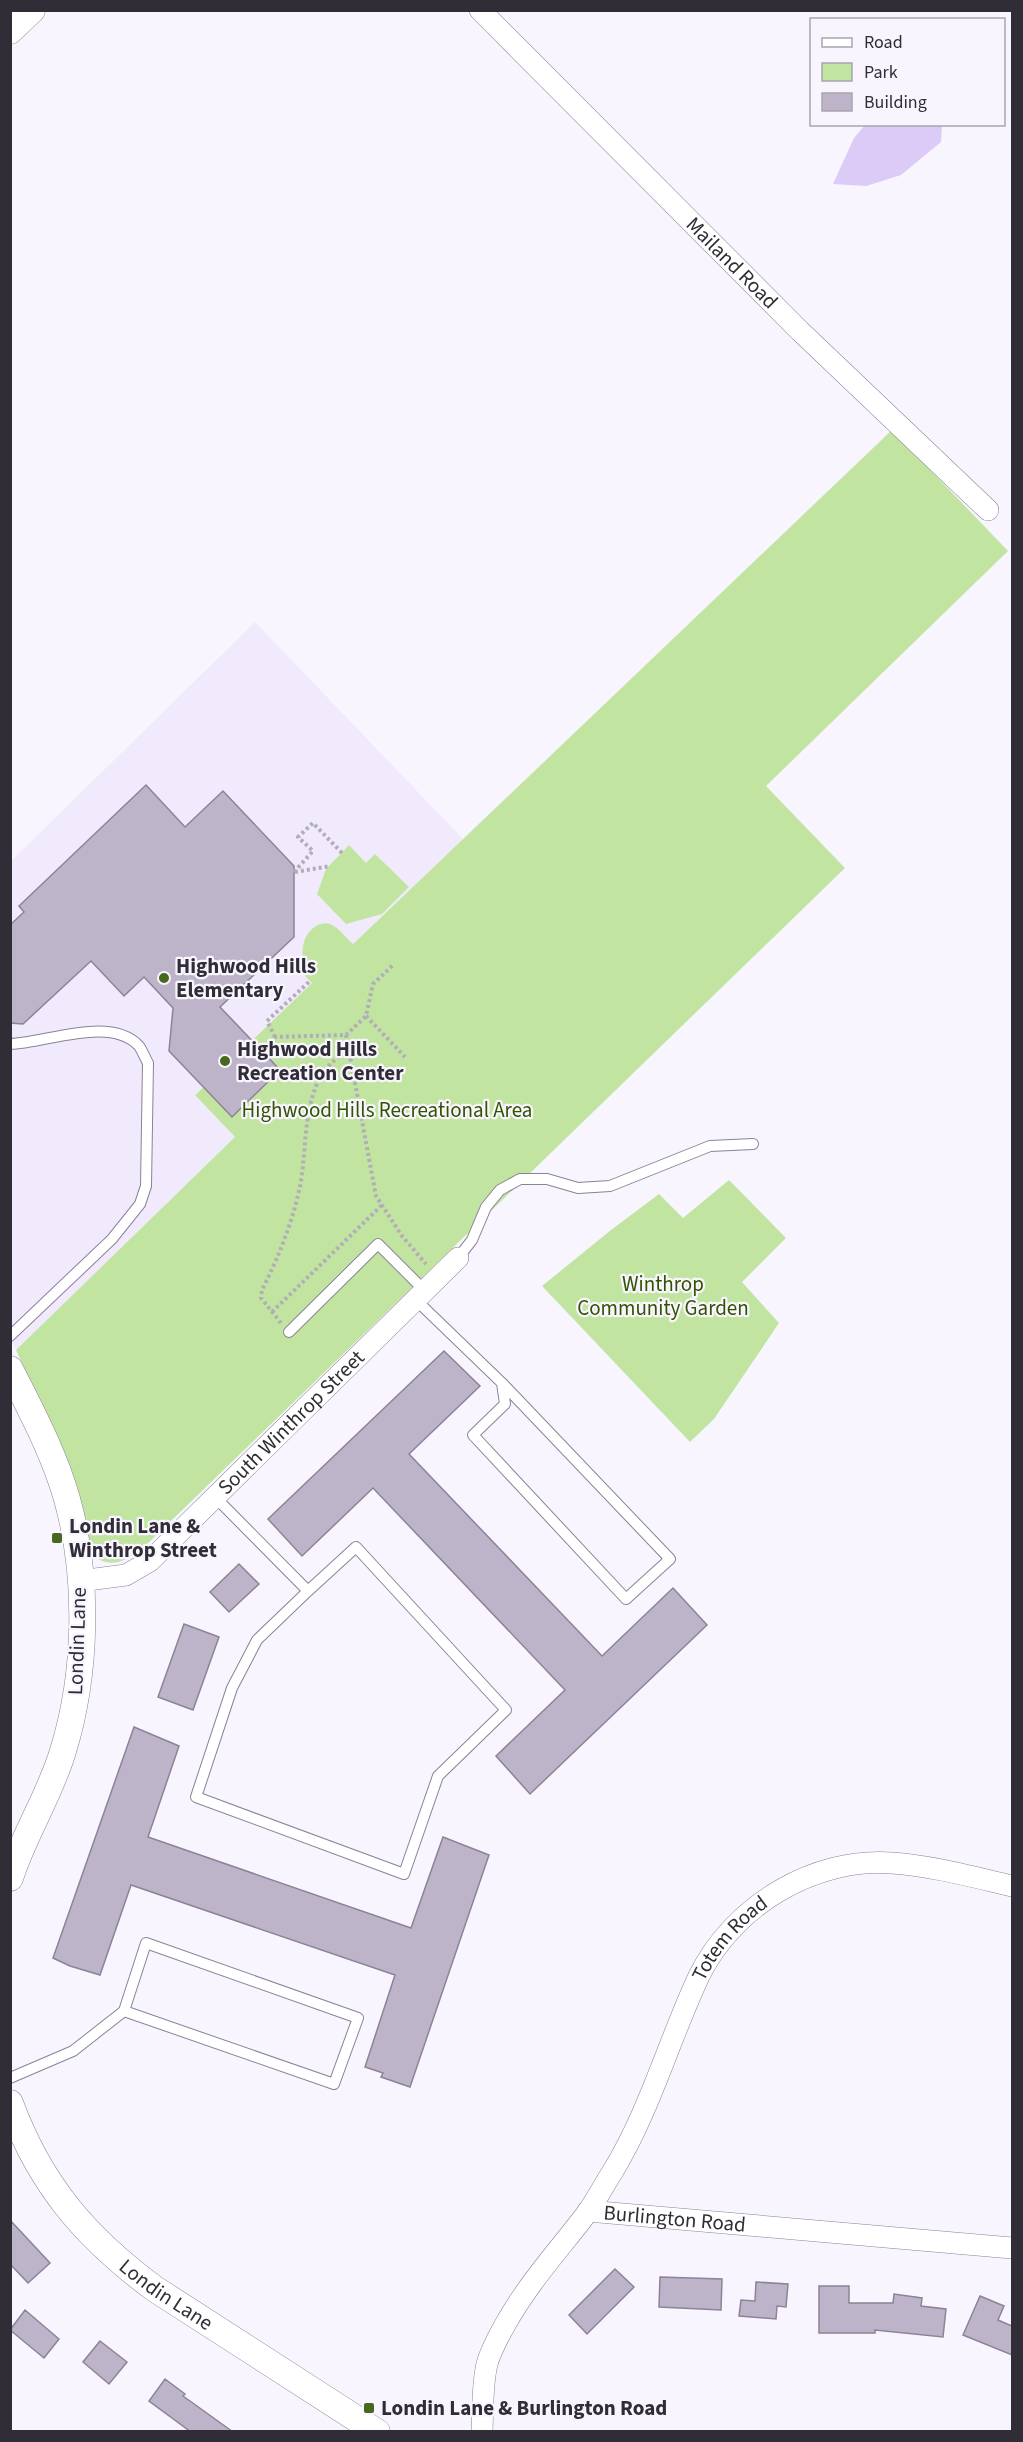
<svg xmlns="http://www.w3.org/2000/svg" width="1023" height="2442" viewBox="0 0 1023 2442" font-family="'Source Sans 3',sans-serif">
<style>
.built{fill:#f1eafc}
.green{fill:#c1e5a1}
.water{fill:#dccaf7}
.building{fill:#bdb4ca;stroke:#8b8397;stroke-width:1.5}
.lines{fill:none;stroke-linecap:round;stroke-linejoin:round}
.service-casing{stroke:#8a8297;stroke-width:12}
.minor-casing{stroke:#8a8297;stroke-width:22}
.tertiary-casing{stroke:#8a8297;stroke-width:27}
.path{stroke:#b2aeb8;stroke-width:4;stroke-dasharray:3 3;stroke-linecap:butt}
.service{stroke:#fff;stroke-width:10}
.minor{stroke:#fff;stroke-width:21}
.tertiary{stroke:#fff;stroke-width:26}
.poi-dot{fill:#46681f;stroke:#f9f5ff;stroke-width:2}
.labels{text-anchor:middle;stroke-width:4.5;stroke-linejoin:round;paint-order:stroke}
.street-label{font-size:21px;fill:#312d36;stroke:#f9f5ff}
.poi-label{font-size:21px;font-weight:bold;fill:#312d36;stroke:#f9f5ff;text-anchor:start}
.park-label{font-size:21px;fill:#325300;stroke:#f9f5ff}
</style>
<rect width="100%" height="100%" fill="#f9f5ff"/>
<path class="built" d="M255,622L463,839L195,1094L235,1137L16,1350L10,1339V862Z"/>
<path class="green" d="M892,430L1008,551L766,786L845,868L140,1551C123,1561 114,1568 96,1558C84,1531 82,1502 71,1474C54,1432 34,1391 16,1350L235,1137L195,1095L312,983L304,975C303,965 301,951 304,942C307,930 321,919 332,925C340,929 346,938 353,944Z
M349,845L366,863L375,854L409,887L382,914L346,924L317,894L326,869Z
M729,1180L786,1238L742,1282L779,1323L714,1419L690,1442L542,1286L611,1230L659,1194L683,1218Z"/>
<path class="water" d="M865,125H942L941,142L901,175L866,186L833,184L854,138Z"/>
<path class="building" d="M146,785L185,827L223,791L294,866V937L220,1007L280,1070L232,1117L169,1051L173,1008L144,977L124,996L91,961L23,1024L10,1023V925L24,912L19,906Z
M444,1351L480,1386L409,1454L602,1656L673,1588L707,1625L530,1794L496,1756L565,1690L373,1488L302,1556L268,1519Z
M239,1564L259,1584L229,1612L210,1592Z
M184,1624L219,1637L193,1710L158,1697Z
M134,1727L179,1746L148,1837L411,1928L443,1837L489,1855L410,2087L381,2077L383,2073L365,2067L395,1975L131,1885L100,1975L70,1966L53,1958Z
M10,2220L50,2263L28,2283L10,2264Z
M615,2269L634,2287L587,2334L569,2315Z
M660,2277L722,2279L721,2310L659,2307Z
M756,2282L788,2284L786,2307L777,2306L776,2319L739,2316L741,2300L755,2301Z
M819,2286H849V2303H893L894,2294L922,2298L921,2306L946,2309L943,2337L875,2330V2333H819Z
M980,2296L1004,2306L998,2320L1012,2326V2355L963,2335Z
M25,2310L59,2339L44,2358L10,2330Z
M100,2341L127,2362L109,2384L83,2362Z
M165,2379L185,2394L183,2396L233,2432H191L149,2401Z"/>
<g class="lines">
<defs>
<path id="service" d="M10,1044C46,1043 111,1015 139,1046C142,1050 145,1058 148,1063L146,1186L140,1204L112,1239L10,1336
M458,1258L472,1240L486,1207L500,1190L520,1179H547L578,1188L610,1186L710,1146L753,1144
M416,1300L502,1383L505,1404L473,1435L626,1599L670,1559L502,1383
M289,1332L378,1244L425,1291
M215,1497L308,1591L356,1547L506,1710L438,1776L404,1874L196,1797L232,1688L257,1640L308,1591
M10,2078L73,2051L124,2011L146,1943L358,2018L334,2084L124,2011"/>
<g id="minor">
<path id="s1" d="M480,10L800,331L988,510"/>
<path id="s2" d="M80,1581L126,1575L150,1561L458,1258"/>
<path id="s3" d="M588,2211L1012,2248"/>
<path id="s4" d="M482,2432C483,2409 482,2385 487,2364C491,2349 499,2336 506,2323C530,2281 558,2251 587,2213C596,2200 604,2185 613,2171C650,2110 669,2040 699,1976C733,1906 814,1857 892,1863C933,1866 973,1877 1012,1886"/>
</g>
<g id="tertiary">
<path d="M10,31L32,10"/>
<path d="M10,1369C31,1411 54,1453 67,1499C89,1578 87,1673 63,1751C50,1795 24,1834 10,1878"/>
<path id="s5" d="M10,2103C40,2185 86,2238 155,2289L377,2432"/>
</g>
</defs>
<use href="#service" class="service-casing"/>
<use href="#minor" class="minor-casing"/>
<use href="#tertiary" class="tertiary-casing"/>
<path class="path" d="M294,872L313,851L298,837L313,823L342,853
M295,872L330,866
M366,1016L405,1057
M346,1035L376,1196L402,1236L426,1264
M275,1037L267,1021L310,981
M261,1050L275,1037L346,1035L366,1016L373,984L393,965
M272,1312L382,1205
M281,1323L261,1298L262,1290C278,1258 291,1226 299,1191C310,1144 297,1076 349,1051"/>
<use href="#service" class="service"/>
<use href="#minor" class="minor"/>
<use href="#tertiary" class="tertiary"/>
</g>
<g class="poi-dot">
<circle cx="164" cy="978" r="6"/>
<circle cx="225" cy="1061" r="6"/>
<rect x="51" y="1532" width="12" height="12" rx="3"/>
<rect x="363" y="2402" width="12" height="12" rx="3"/>
</g>
<g class="labels">
<g class="street-label">
<text dy="7" stroke="none"><textPath href="#s1" startOffset="357">Mailand Road</textPath></text>
<text dy="7" stroke="none"><textPath href="#s2" startOffset="272">South Winthrop Street</textPath></text>
<text transform="translate(77 1641) rotate(-88)" y="7">Londin Lane</text>
<text dy="7" stroke="none"><textPath href="#s4" startOffset="562">Totem Road</textPath></text>
<text dy="7" stroke="none"><textPath href="#s3" startOffset="87">Burlington Road</textPath></text>
<text dy="7" stroke="none"><textPath href="#s5" startOffset="252">Londin Lane</textPath></text>
</g>
<g class="poi-label">
<text x="176" y="973">Highwood Hills<tspan x="176" dy="24">Elementary</tspan></text>
<text x="237" y="1056">Highwood Hills<tspan x="237" dy="24">Recreation Center</tspan></text>
<text x="69" y="1533">Londin Lane &amp;<tspan x="69" dy="24">Winthrop Street</tspan></text>
<text x="381" y="2415">Londin Lane &amp; Burlington Road</text>
</g>
<g class="park-label">
<text x="387" y="1117">Highwood Hills Recreational Area</text>
<text x="663" y="1291">Winthrop<tspan x="663" dy="24">Community Garden</tspan></text>
</g>
</g>
<rect width="1023" height="2442" fill="none" stroke="#312d36" stroke-width="24"/>
<rect x="810" y="18" width="195" height="108" fill="#f9f5ff" stroke="#a9a5af" stroke-width="1.5"/>
<rect x="822" y="38" width="30" height="9" fill="#ffffff" stroke="#a9a5af" stroke-width="1.5"/>
<text x="864" y="48" font-size="18" fill="#312d36">Road</text>
<rect x="822" y="63" width="30" height="18" fill="#c1e5a1" stroke="#a9a5af" stroke-width="1.5"/>
<text x="864" y="78" font-size="18" fill="#312d36">Park</text>
<rect x="822" y="93" width="30" height="18" fill="#bdb4ca" stroke="#a9a5af" stroke-width="1.5"/>
<text x="864" y="108" font-size="18" fill="#312d36">Building</text>
</svg>
